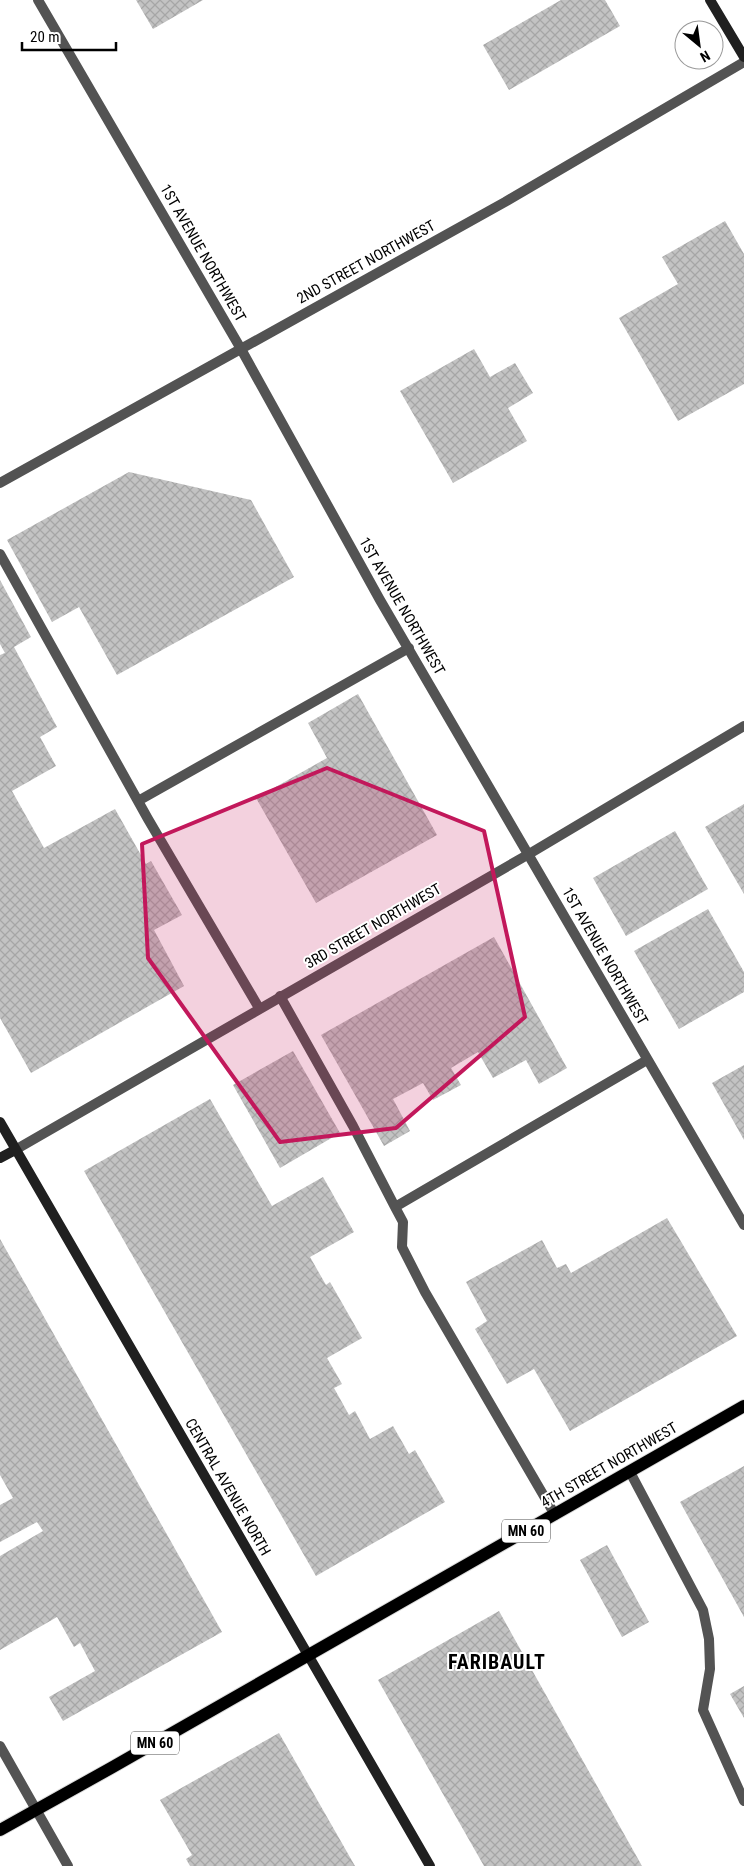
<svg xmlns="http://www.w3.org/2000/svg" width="744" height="1866" viewBox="0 0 744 1866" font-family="'Roboto Condensed',sans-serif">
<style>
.building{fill:url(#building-cross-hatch)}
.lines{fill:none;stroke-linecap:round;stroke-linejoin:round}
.primary-casing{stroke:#dbdbdb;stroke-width:14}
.lane{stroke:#535353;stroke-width:10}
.street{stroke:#535353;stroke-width:10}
.secondary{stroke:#202020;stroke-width:10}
.primary{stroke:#000;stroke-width:12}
.marked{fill:#c2185b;fill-opacity:0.2;stroke:#c2185b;stroke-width:4;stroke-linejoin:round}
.labels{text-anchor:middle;stroke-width:4;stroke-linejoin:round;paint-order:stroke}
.shield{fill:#fff;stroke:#4c4c4c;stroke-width:1}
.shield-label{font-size:14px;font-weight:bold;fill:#000}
.street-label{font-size:15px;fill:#000;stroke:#fff}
.district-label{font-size:20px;font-weight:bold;letter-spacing:1px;fill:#000;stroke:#fff}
</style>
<defs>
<pattern id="building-cross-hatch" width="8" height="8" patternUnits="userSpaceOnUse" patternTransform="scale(1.25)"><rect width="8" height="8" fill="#c3c3c3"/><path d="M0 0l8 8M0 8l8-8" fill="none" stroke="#a6a6a6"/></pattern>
</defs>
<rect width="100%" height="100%" fill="#fff"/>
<path class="building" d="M136,0H203L153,29Z
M561,0H605L620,26L509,90L483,45Z
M725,221L744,254V384L678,421L619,318L678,284L662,257Z
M474,349L490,377L515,363L533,393L508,408L527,441L453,483L400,391Z
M129,472L251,500L294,577L117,675L79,607L52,622L7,540Z
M0,580L31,637L14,647L57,727L40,737L56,766L12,791L44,848L115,809L146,864L151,861L182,915L154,930L184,986L31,1073L0,1018V655L5,653L0,644Z
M358,694L437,835L316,903L256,798L327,758L308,723Z
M744,804V894L705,827Z
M675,831L708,889L626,936L593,878Z
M708,909L744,972V992L679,1029L634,951Z
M494,937L567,1068L539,1084L526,1060L493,1078L478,1052L451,1068L461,1085L433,1100L423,1083L393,1099L410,1131L384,1146L321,1035Z
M293,1051L340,1133L280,1168L233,1085Z
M744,1065V1140L712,1083Z
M210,1099L272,1206L323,1177L354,1232L310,1257L326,1285L330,1282L362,1338L327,1358L342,1384L334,1388L349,1415L355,1411L370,1439L393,1426L409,1454L415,1450L445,1502L316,1576L84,1171Z
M667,1218L737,1336L570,1431L534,1369L507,1384L475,1329L487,1321L466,1282L542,1240L557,1268L566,1264L571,1273Z
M0,1239L222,1632L63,1721L49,1697L95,1671L80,1643L74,1647L57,1617L0,1650V1556L43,1531L37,1522L0,1542V1505L13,1498L0,1475Z
M744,1466V1617L680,1502Z
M607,1545L649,1622L622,1637L580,1560Z
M499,1611L528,1663L642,1866H484L378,1680Z
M744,1686V1718L730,1694Z
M279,1733L355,1866H190L186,1859L192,1855L160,1800Z"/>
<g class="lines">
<defs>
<path id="primary" d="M0,1830L111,1768L744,1406"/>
</defs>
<use href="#primary" class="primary-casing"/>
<path class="lane" d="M0,554L148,819L259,1008
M138,801L409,648
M280,996L353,1126L395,1207L403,1222L402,1247L425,1292L555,1515
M395,1207L647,1060
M630,1472L703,1610L709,1639L710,1669L703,1710L744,1801
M0,1746L68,1866"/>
<path class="street" d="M38,0L241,349L380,600L744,1225
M0,483L505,202L744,62
M15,1150L529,854L744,726"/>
<path class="secondary" d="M710,0L744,57
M0,1122L430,1866
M0,1158L15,1150"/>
<use href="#primary" class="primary"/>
</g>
<path class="marked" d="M327,768L484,831L525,1017L396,1128L280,1142L148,958L142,844Z"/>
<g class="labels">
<g class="shield">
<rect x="502" y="1519.5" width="48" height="23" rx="4"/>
<rect x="131" y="1731.5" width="48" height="23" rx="4"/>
</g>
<g class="shield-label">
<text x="526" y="1536">MN 60</text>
<text x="155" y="1748">MN 60</text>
</g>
<g class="street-label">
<text transform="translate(203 253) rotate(60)" y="5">1ST AVENUE NORTHWEST</text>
<text transform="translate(366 262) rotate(-29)" y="5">2ND STREET NORTHWEST</text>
<text transform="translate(402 606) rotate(60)" y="5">1ST AVENUE NORTHWEST</text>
<text transform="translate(373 926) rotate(-30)" y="5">3RD STREET NORTHWEST</text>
<text transform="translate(605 956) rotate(60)" y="5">1ST AVENUE NORTHWEST</text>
<text transform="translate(609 1465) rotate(-30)" y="5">4TH STREET NORTHWEST</text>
<text transform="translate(228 1487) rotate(60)" y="5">CENTRAL AVENUE NORTH</text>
</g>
<g class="district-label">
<text x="497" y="1669">FARIBAULT</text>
</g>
</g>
<g transform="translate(699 45) rotate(151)"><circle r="24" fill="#ffffff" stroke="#999999"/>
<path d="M0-4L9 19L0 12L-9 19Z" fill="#000000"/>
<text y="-8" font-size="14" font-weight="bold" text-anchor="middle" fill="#000000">N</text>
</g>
<path d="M22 42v8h94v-8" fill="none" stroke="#000000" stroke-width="2.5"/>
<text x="30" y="42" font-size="15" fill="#000000" stroke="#ffffff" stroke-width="4" paint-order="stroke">20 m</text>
</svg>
